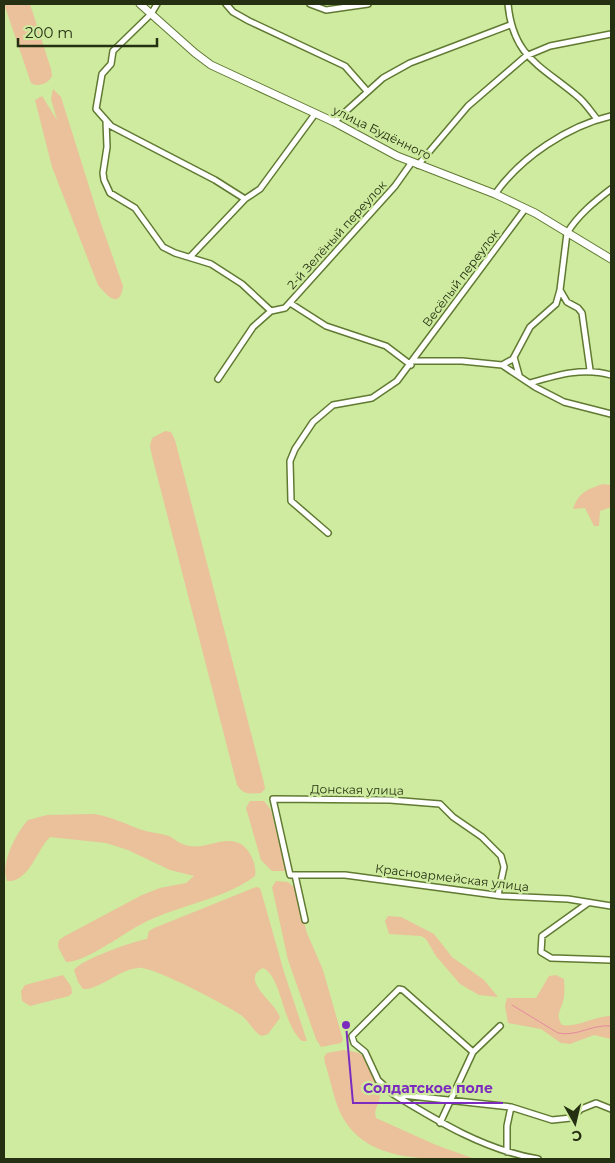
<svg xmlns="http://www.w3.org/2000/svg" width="615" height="1163" viewBox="0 0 615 1163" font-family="Montserrat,sans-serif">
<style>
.green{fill:#eac19a}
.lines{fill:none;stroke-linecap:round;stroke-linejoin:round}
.stream{stroke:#e58a9f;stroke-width:1}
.street-casing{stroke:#617a32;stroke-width:8}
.secondary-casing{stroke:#617a32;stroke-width:9}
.street{stroke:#fff;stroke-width:5}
.secondary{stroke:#fff;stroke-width:7}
.labels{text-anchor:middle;stroke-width:4.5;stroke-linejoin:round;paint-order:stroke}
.street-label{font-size:12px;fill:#253012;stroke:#ceeba0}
.leader{fill:none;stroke:#7b2cbf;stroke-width:2}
.callout-dot{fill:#7b2cbf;stroke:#ceeba0;stroke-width:2}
.callout-label{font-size:14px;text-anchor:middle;font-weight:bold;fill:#7b2cbf;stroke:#ceeba0;stroke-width:4.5;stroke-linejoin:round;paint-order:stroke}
</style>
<rect width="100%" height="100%" fill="#ceeba0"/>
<path class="green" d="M4,4H30L51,69L52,76C49,83 38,88 31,83Z
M53,89L61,97L98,215L123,286C120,310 107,296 98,285L52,167L35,100L42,96L57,120L51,99Z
M165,431L171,432L175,440L264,783L265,789L261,793C251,794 243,795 237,785L152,456L150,446L152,438Z
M603,484L611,485V507L600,511L599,526H594L585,508L573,509C579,492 586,490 603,484Z
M250,801H264L271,810L286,871H272L261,860L246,808Z
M94,814C112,817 126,824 142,830C151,833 160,833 169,836C176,840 181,845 190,846C206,849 223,836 239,843C250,848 257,865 255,876C222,901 175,905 138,926C122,935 83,963 66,962L58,947L59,940L65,936L142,895L160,888L186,883L194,876L170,870L128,850L106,843L50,837C37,849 29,883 7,881C0,864 16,833 28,820L47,815Z
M276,881L288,882L295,888L307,933L323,970L343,1040L341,1043L321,1047L316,1039L288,960L272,887Z
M256,887L260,888L261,891L284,972L307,1041H302C282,1024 282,977 263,968C238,980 278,1004 280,1018L268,1034L262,1036C254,1033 249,1021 241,1015C225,1005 152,965 137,968C120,970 105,985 88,989H83L78,982L74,970C80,960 134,941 147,939L149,931L154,928Z
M388,916L401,917L434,934L452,957L484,980L498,997L479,995L460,984L436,956L426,939L421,936L389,934L385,921Z
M63,975L71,986L72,993L69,996L30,1006L22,1001L21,991L25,985Z
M556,975L564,979C564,985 565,990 564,996C563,1008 554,1014 562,1025C576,1028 595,1016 611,1016V1039L594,1035L570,1044L561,1043L541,1029L508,1023L505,1006L507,998H536L549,976Z
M343,1050C348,1051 357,1051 362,1055C366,1059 380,1090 380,1095C380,1104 373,1108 376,1118L436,1145L475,1159C427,1159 369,1163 343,1118C334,1102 331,1081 325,1063L324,1057L327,1053Z"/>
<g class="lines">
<path class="stream" d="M512,1005L558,1033C577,1037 592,1024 611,1026"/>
<defs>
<path id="street" d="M157,4L151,14L113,51L111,64L102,74L96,109L111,126L215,180L245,199
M226,4L233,12L249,21L345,66L367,91
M310,4L326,10L368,4
M508,4C513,57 540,65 577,96C585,102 591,112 597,119
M106,121L107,147L103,173L104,180L110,193L135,208L163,247L175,253L211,264L242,284L271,311
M334,122L383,78L410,63L510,25
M418,165L468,106L526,56L550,46L611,34
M495,194C521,157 568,126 611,116
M190,257L245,199L260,189L315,114
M560,290L567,302L578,308L582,313L590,370
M290,303L326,326L386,346L411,365
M514,357L519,375
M414,361H462L502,365L535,387L564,402L611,414
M502,365L513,359L530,327L556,304L560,290L567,233C578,215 594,202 611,189
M218,379L253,327L271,311L285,308L395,186L412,162
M530,383C557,375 583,367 611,375
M328,533L291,501L290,461L295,449L313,422L333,405L372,398L397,381L525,209
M295,875L305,920
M498,895L504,867L501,856L482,837L453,817L440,804L390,800L273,799L290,875H345L502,896L568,899L611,906
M588,903L542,936L541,952L551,958L611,960
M473,1052L403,990L399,989L352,1036L354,1043L365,1052L378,1080L393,1094L511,1107L552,1120L571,1118L581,1109L596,1103L611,1109
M393,1094C439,1122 485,1150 538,1159
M440,1123L473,1052L500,1026
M507,1152V1126L511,1107"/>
<path id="secondary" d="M140,4L195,53L211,65L334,122L397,156L495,194L535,213L611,259"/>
</defs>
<use href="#street" class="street-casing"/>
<use href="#secondary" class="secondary-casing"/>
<use href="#street" class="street"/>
<use href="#secondary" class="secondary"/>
</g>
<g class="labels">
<g class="street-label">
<text transform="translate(382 133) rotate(26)" y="4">улица Будённого</text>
<text transform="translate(337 235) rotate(-48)" y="4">2-й Зелёный переулок</text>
<text transform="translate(461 278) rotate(-53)" y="4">Весёлый переулок</text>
<text transform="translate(357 790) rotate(1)" y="4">Донская улица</text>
<text transform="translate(452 878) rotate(7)" y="4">Красноармейская улица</text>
</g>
</g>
<path class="leader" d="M346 1025L353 1103H503"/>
<circle class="callout-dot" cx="346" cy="1025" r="5"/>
<g class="callout-label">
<text x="428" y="1093">Солдатское поле</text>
</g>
<rect width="615" height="1163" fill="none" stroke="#253012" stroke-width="10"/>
<g transform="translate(575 1123) rotate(172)" stroke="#ceeba0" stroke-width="4" paint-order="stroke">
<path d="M0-4L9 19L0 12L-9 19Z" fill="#253012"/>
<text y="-8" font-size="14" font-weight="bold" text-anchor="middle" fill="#253012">С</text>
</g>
<path d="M18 38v8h139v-8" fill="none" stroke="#253012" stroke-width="2.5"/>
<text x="25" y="38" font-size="15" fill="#253012" stroke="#ceeba0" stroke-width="4" paint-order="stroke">200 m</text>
</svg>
